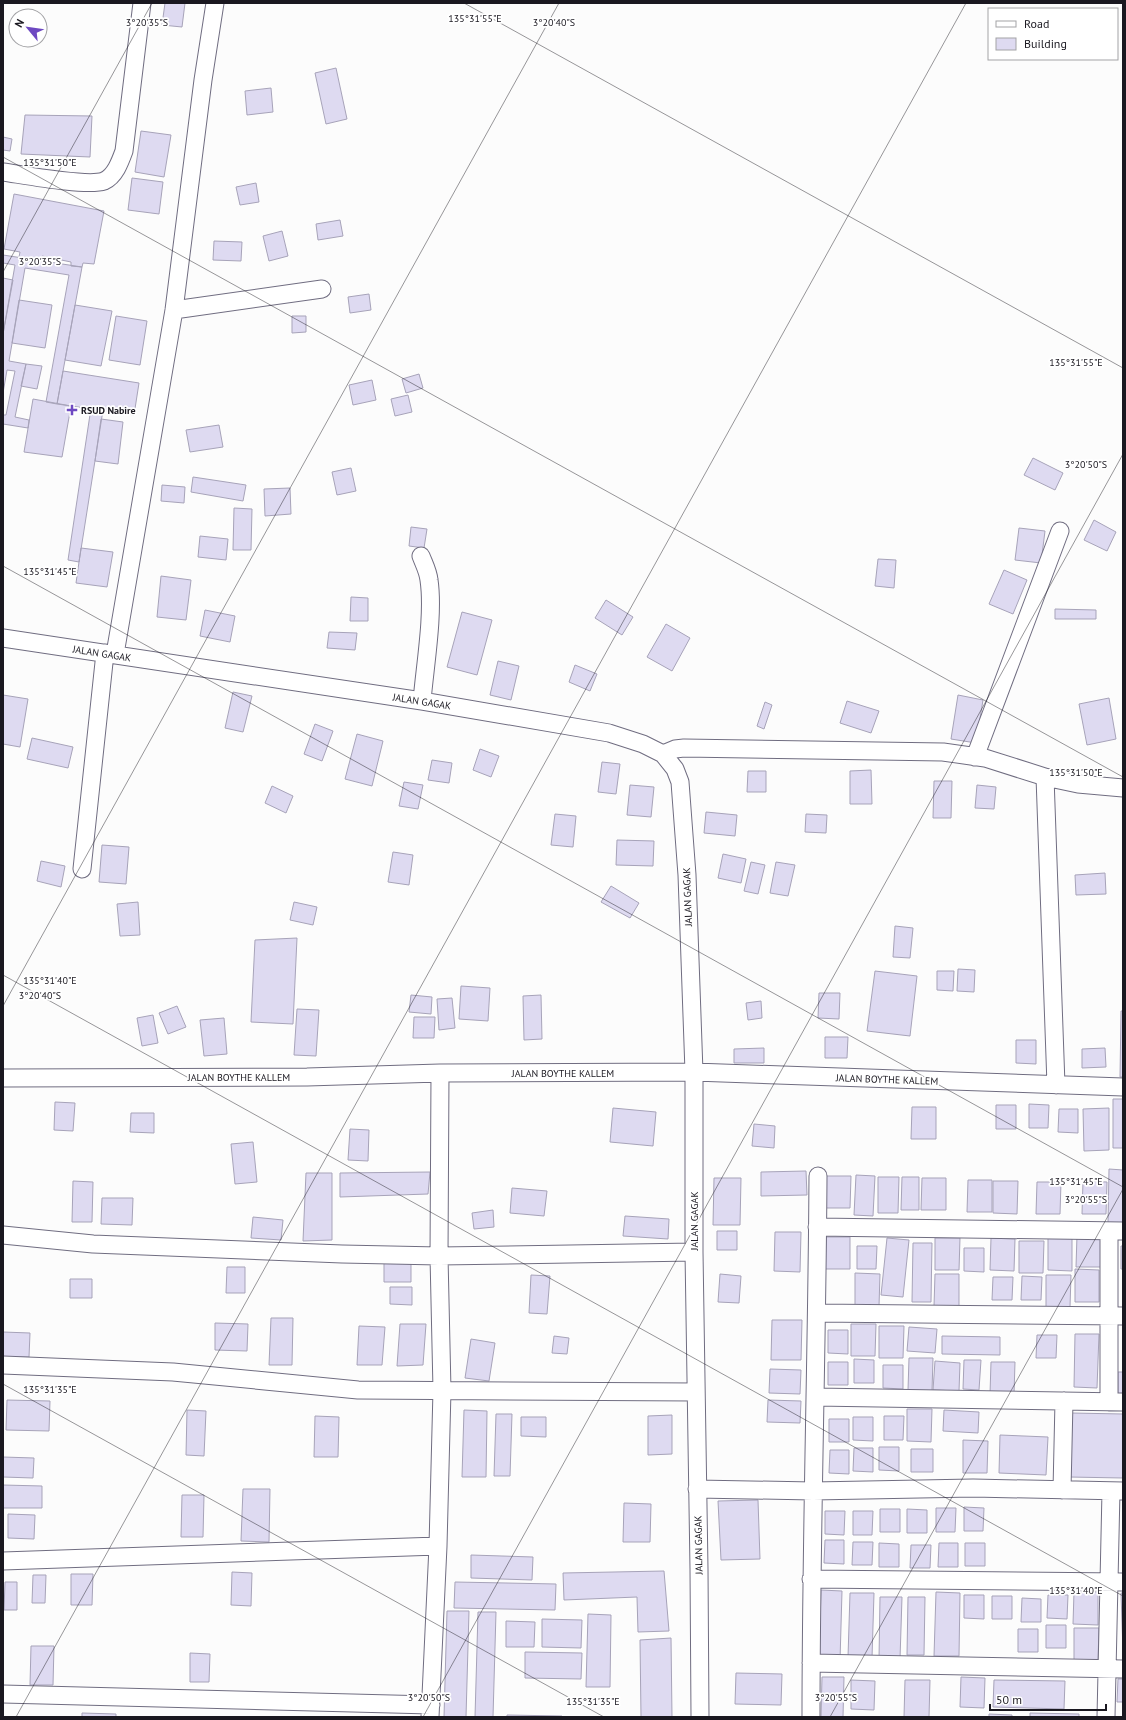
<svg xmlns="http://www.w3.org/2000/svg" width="1126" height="1720" viewBox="0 0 1126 1720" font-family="'PT Sans',sans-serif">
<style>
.building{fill:#dedaf1;stroke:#a7a3b9}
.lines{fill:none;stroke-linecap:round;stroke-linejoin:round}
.minor-casing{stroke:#706d81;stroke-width:19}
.minor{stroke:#fff;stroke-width:17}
.ticks{fill:none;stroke:#1a1820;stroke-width:1;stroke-opacity:0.45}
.poi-dot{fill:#6e49c2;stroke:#fff;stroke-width:1.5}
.labels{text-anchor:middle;stroke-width:3.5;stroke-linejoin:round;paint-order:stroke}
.poi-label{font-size:10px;font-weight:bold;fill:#1a1820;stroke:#fff;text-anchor:start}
.street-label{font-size:10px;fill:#1a1820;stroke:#fff}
.ticks-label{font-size:10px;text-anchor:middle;fill:#1a1820;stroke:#fff;stroke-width:3.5;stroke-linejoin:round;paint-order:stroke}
</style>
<rect width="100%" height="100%" fill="#fcfcfc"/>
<path class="building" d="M165,3H185L182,27L162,25Z
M336,68L347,119L326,124L315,73Z
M271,88L273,112L247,115L245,91Z
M25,115L92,116L90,157L21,154Z
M141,131L171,135L164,177L135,172Z
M3,137L12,139L10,151L3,150Z
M132,178L163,182L159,214L128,210Z
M256,183L259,202L240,205L236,187Z
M14,194L104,211L94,264L83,263L82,267L71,266V262L42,256L41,261L19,257L20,252L4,249Z
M340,220L343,236L318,240L316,224Z
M282,231L288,256L269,261L263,236Z
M214,241L242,242L241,261L213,260Z
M3,255L82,267L57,404L46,402L69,275L25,268L9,361L26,364L15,417L29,420L28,428L3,424V415H6L15,371L7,370L3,393V334L15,265L3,263Z
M3,278L13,280L3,334Z
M369,294L371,310L350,313L348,297Z
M19,300L52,305L45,348L12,343Z
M75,305L112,311L101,366L65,360Z
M116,316L147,321L140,365L109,360Z
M292,316H306V332L292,333Z
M26,364L42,366L37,389L21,386Z
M63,371L139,383L134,415L57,404Z
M419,374L423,388L406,393L402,379Z
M372,380L376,400L353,405L349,385Z
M408,395L412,412L395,416L391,399Z
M33,399L71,406L62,457L24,452Z
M91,408L103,410L79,562L68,560Z
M101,419L123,422L118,464L95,461Z
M219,425L223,447L190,452L186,430Z
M1033,458L1063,473L1055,490L1024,475Z
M351,468L356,491L337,495L332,472Z
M193,477L246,485L243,501L191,492Z
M162,485L185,487L184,503L161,501Z
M290,488L291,514L265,516L264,489Z
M234,508L252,509L251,550H233Z
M1094,520L1116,532L1107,551L1084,540Z
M411,527L427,529L424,548L409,546Z
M1019,528L1045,531L1041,563L1015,560Z
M200,536L228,539L226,560L198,557Z
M81,548L113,552L107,587L76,583Z
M878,559L896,560L894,588L875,586Z
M1004,570L1027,580L1013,614L989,604Z
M161,576L191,580L186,620L157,617Z
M351,597L368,598V621H350Z
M606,600L633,617L622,635L595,618Z
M1055,609L1096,610V619H1055Z
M205,610L235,616L230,642L200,636Z
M462,612L492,620L477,675L447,667Z
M666,624L690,638L672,671L647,657Z
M329,632L357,633L355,650L327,648Z
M498,661L519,666L511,700L490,695Z
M575,665L597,674L590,691L569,682Z
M233,692L252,696L243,732L225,728Z
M3,695L28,699L20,747L3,744Z
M958,695L983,700L976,743L951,739Z
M1109,698L1116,739L1087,745L1079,704Z
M847,701L879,711L871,733L840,723Z
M765,702L772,705L764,729L757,726Z
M315,724L333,731L322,761L304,754Z
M357,734L383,741L372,786L345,779Z
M32,738L73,747L68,768L27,759Z
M480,749L499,756L491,777L473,770Z
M432,760L452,763L449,783L428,780Z
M602,762L620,764L616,794L598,792Z
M871,770L872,804H850V771Z
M748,771H766V792H747Z
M934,781H952L951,818H933Z
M404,782L423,785L418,809L399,806Z
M630,785L654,787L651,817L627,815Z
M977,785L996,787L994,809L975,808Z
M272,786L293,796L286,813L265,803Z
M706,812L737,815L735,836L704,833Z
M555,814L576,816L573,847L551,845Z
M806,814L827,815L826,833L805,832Z
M617,840L654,841L653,866L616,865Z
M102,845L129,847L126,884L99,882Z
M393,852L413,855L409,885L388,882Z
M723,854L746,859L741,883L718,878Z
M41,861L65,866L61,887L37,881Z
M751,862L765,865L758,894L744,891Z
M776,862L795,865L788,896L770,893Z
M1105,873L1106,894L1076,895L1075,875Z
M611,886L639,903L630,918L601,902Z
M138,902L140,935L120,936L117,904Z
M294,902L317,907L313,925L290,920Z
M895,926L913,928L910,958L893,957Z
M297,938L293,1024L251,1022L255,940Z
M958,969L975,970L974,992L957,991Z
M875,971L917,976L910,1036L867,1031Z
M937,971H954L953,991L937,990Z
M461,986L490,988L488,1021L459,1019Z
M819,993H840L839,1019L818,1018Z
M411,995L432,997L431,1014L409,1012Z
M541,995L542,1039L524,1040L523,996Z
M452,998L455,1028L439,1030L437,999Z
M761,1001L762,1018L748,1020L746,1003Z
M177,1006L186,1027L168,1034L159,1013Z
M297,1009L319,1010L316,1056L294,1055Z
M1121,1011H1123V1077H1120Z
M153,1015L158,1043L142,1046L137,1018Z
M414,1017H435L434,1038H413Z
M224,1018L227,1054L204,1056L200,1020Z
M825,1037H848L847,1058H825Z
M1016,1040H1036V1064L1016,1063Z
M764,1048V1063H734V1049Z
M1105,1048L1106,1067L1082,1068V1049Z
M1113,1099H1123V1148H1113Z
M55,1102L75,1103L73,1131L54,1130Z
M1029,1104L1049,1105L1048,1128H1029Z
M996,1105H1016V1129H996Z
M912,1107H936V1139H911Z
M613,1108L656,1112L653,1146L610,1142Z
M1109,1108V1150L1084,1151L1083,1109Z
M1059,1109H1078V1133L1058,1132Z
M131,1113H154V1133L130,1132Z
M754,1124L775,1126L774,1148L752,1146Z
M350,1129L369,1130L368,1161L348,1160Z
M253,1142L257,1182L235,1184L231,1144Z
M1109,1169L1123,1170V1223H1108Z
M806,1171L807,1195L761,1196V1172Z
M430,1172L428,1194L340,1197V1173Z
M306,1173H332V1240L303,1241Z
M856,1175L875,1176L873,1216L854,1215Z
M826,1176H851L850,1208H826Z
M878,1177H899L898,1213H878Z
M902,1177H919V1210H901Z
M714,1178H741L740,1225H713Z
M922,1178H946V1210H921Z
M968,1180H992V1212H967Z
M73,1181L93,1182L92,1222H72Z
M993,1181H1018L1017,1214L993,1213Z
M1083,1181L1107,1182L1106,1214H1082Z
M1037,1182H1061L1060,1214H1036Z
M512,1188L547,1191L544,1216L510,1213Z
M102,1198H133L132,1225L101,1224Z
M493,1210L494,1227L474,1229L472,1213Z
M625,1216L669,1219L668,1239L623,1236Z
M253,1217L283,1220L281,1240L251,1238Z
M717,1231H737V1250H717Z
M775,1232H801L800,1272L774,1271Z
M1077,1235H1101V1267H1076Z
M826,1237H850V1269H825Z
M887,1238L909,1240L903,1297L881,1295Z
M935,1238H960L959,1270H935Z
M991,1238L1015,1239L1014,1271L990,1270Z
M1048,1238H1072V1271L1048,1270Z
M1019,1241H1044L1043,1273H1019Z
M913,1243H932L931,1302H912Z
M857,1246H877L876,1269H857Z
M1121,1246H1123V1269H1121Z
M964,1248H984V1272L964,1271Z
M384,1262H411V1282H384Z
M227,1267H245V1293H226Z
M1075,1269L1099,1270V1302H1075Z
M855,1273L880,1274L879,1306L855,1305Z
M720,1274L741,1276L739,1303L718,1302Z
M935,1274H959V1307L934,1306Z
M531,1275L550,1276L547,1314L529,1313Z
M1046,1275H1071L1070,1307H1046Z
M1022,1276L1042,1277L1041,1300H1021Z
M993,1277H1013L1012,1300H992Z
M70,1279H92V1298H70Z
M390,1287H412V1305L390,1304Z
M271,1318H293L292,1365H269Z
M772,1320H802L801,1360H771Z
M215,1323L248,1324L247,1351L215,1350Z
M400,1324H426L423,1365L397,1366Z
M851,1324H876L875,1356H851Z
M359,1326L385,1327L382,1365H357Z
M879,1326H904L903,1358H879Z
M909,1327L937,1329L935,1353L907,1351Z
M828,1330H848V1354L828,1353Z
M3,1332L30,1333L29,1357H3Z
M1075,1334H1099L1097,1388L1074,1387Z
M1037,1335H1057L1056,1358H1036Z
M554,1336L569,1338L567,1354L552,1353Z
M942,1336L1000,1337V1355L942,1354Z
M471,1339L495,1343L489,1381L465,1378Z
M909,1358H933L932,1391L908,1390Z
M854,1359L874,1360V1383H854Z
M964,1360H981L979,1390L963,1389Z
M935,1361L960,1363L959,1391L933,1390Z
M828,1362H848V1385H828Z
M991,1362H1015L1014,1394H990Z
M883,1365H903V1389L883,1388Z
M770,1369L801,1370L800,1394L769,1393Z
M1118,1372H1123V1395H1118Z
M7,1400L50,1401L49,1431L6,1430Z
M768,1400L801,1401L800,1423L767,1422Z
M907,1409H932L931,1442L907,1441Z
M187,1410L206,1411L204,1456L186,1455Z
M464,1410L487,1411L486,1477H462Z
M944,1410L979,1412L978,1433L943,1431Z
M1071,1413L1123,1414V1478L1069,1477Z
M496,1414H512L510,1476H494Z
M672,1415V1454L648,1455V1416Z
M315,1416L339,1417L338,1457H314Z
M884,1416H904L903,1440H884Z
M521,1417H546V1437L521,1436Z
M853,1417H873V1441L853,1440Z
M829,1419H849V1442H829Z
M1000,1435L1048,1437L1046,1475L999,1473Z
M963,1440L988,1441L987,1473H963Z
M879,1447H899V1471L879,1470Z
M854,1448H873V1472L853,1471Z
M911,1449H933V1472H911Z
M830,1450H849V1474L829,1473Z
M3,1457L34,1458L33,1478L3,1477Z
M3,1485L42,1486V1508H3Z
M243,1489H270L269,1542L241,1541Z
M182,1495H204L203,1537H181Z
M758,1500L760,1559L721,1560L718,1501Z
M624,1503L651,1504L650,1542H623Z
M964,1507L984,1508L983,1531H964Z
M936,1508H956L955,1532H936Z
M880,1509H900V1532H880Z
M907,1509L927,1510V1533H907Z
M825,1511H845L844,1535L825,1534Z
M853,1511H873L872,1535H853Z
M8,1514L35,1515L34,1539L8,1538Z
M825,1540H844V1564L824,1563Z
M853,1542H873L872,1565H852Z
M879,1543L899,1544V1567H879Z
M939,1543H958V1567H938Z
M965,1543H985V1566H965Z
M911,1545H931L930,1568H910Z
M471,1555L533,1557L532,1580L471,1578Z
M664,1571L669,1631L638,1632L637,1597L564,1600L563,1573Z
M232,1572L252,1573L251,1606L231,1605Z
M71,1574H93L92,1605H71Z
M33,1575H46L45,1603H32Z
M5,1582H17V1610H4Z
M455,1582L556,1584L555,1610L454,1608Z
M821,1590L842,1591L840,1661H819Z
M936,1592L960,1593L959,1656H934Z
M1074,1592H1098V1625L1073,1624Z
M850,1593H874L872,1658L848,1657Z
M1121,1593H1123V1652Z
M964,1595H984V1619L964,1618Z
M1048,1595H1068L1067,1619L1047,1618Z
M992,1596H1012V1619H992Z
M880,1597H902L900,1659H879Z
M908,1597H925L924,1655H907Z
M1022,1598L1041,1599V1622H1021Z
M447,1611H469L466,1717H444Z
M478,1612H496L493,1717H475Z
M588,1614L611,1615L610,1687H586Z
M542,1619L582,1620L581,1648L542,1647Z
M506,1621L535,1622L534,1647H506Z
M1046,1625H1066V1648H1046Z
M1074,1628H1099L1098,1660H1074Z
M1018,1629H1038V1652H1018Z
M671,1638L672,1717H641L640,1640Z
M31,1646H54L53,1685H30Z
M525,1652L582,1653L581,1679L525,1678Z
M190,1653L210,1654L209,1682H190Z
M736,1673L782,1674L781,1705L735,1704Z
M822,1677H844L843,1717H821Z
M961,1677L985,1678L984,1708L960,1707Z
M1118,1679H1123V1702H1117Z
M851,1680L875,1681L874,1710L851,1709Z
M905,1680H930L929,1717H904Z
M994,1680L1065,1681L1064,1709L993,1707Z
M82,1713L116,1714V1717H82Z
M1030,1713L1079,1714V1717H1030Z
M989,1714L1012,1715V1717H989Z
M507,1715L562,1716V1717H507Z"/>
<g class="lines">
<defs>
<path id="minor" d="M3,172C24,175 87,187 104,181C115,176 120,162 124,151L142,3
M174,310L322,289
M421,556C424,564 428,571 429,580C434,614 425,665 422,701
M3,638L422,701L609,733L643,744L663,754L675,769L680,782L687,875L694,1072V1252L699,1569L700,1717
M115,654L174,310L203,80L215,3
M663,754L675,749L684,748L943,752L985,758L1045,777L1078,784L1123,788
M975,757L1060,531
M1045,777L1056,1085
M82,869L105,653
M3,1078L307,1077L440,1073L694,1072L1123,1087
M817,1227L1123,1231
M3,1235L93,1244L342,1254L439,1256L694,1252
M817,1313L1123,1316
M3,1365L173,1372L358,1390L696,1392
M816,1397L1123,1402
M1109,1402V1231
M697,1489L813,1491L973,1488L1123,1491
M1062,1490L1064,1401
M3,1561L438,1546
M811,1579L1123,1582
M811,1663L1123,1669
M3,1694L431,1705
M430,1717L438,1546L442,1390L439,1256L440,1073
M811,1717C811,1537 817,1356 818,1176
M1106,1717L1111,1491"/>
</defs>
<use href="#minor" class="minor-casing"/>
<use href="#minor" class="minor"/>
</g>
<path class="ticks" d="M464,3L1123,368M3,157L1123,777M3,272L152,3M3,566L1123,1187M3,975L1123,1596M3,1006L559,3M3,1384L604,1717M16,1717L966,3M423,1717L1123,454M830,1717L1123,1189"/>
<path class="poi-dot" d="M70 404h4v4h4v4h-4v4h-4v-4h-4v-4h4z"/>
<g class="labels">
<g class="poi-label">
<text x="81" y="414">RSUD Nabire</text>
</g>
<g class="street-label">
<text transform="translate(102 653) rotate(9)" y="4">JALAN GAGAK</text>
<text transform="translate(422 701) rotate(9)" y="4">JALAN GAGAK</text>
<text transform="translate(687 897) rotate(-92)" y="4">JALAN GAGAK</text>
<text x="563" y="1077">JALAN BOYTHE KALLEM</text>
<text x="239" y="1081">JALAN BOYTHE KALLEM</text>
<text transform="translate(887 1079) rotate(2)" y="4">JALAN BOYTHE KALLEM</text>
<text transform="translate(694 1221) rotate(-90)" y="4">JALAN GAGAK</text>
<text transform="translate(698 1545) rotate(-91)" y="4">JALAN GAGAK</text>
</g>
</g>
<g class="ticks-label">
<text x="475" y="22">135°31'55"E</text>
<text x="147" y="26">3°20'35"S</text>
<text x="554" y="26">3°20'40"S</text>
<text x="50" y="166">135°31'50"E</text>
<text x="40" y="265">3°20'35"S</text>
<text x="1076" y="366">135°31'55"E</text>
<text x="1086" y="468">3°20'50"S</text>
<text x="50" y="575">135°31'45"E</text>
<text x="1076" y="776">135°31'50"E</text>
<text x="50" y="984">135°31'40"E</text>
<text x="40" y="999">3°20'40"S</text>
<text x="1076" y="1185">135°31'45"E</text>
<text x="1086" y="1203">3°20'55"S</text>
<text x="50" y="1393">135°31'35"E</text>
<text x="1076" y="1594">135°31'40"E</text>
<text x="429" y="1701">3°20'50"S</text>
<text x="836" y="1701">3°20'55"S</text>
<text x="593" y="1705">135°31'35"E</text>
</g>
<rect width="1126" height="1720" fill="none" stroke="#1a1820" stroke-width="8"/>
<rect x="988" y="8" width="130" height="52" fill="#ffffff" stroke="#a3a3a6"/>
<rect x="996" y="21" width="20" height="6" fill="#ffffff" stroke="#a3a3a6"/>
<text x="1024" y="28" font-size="12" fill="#1a1820">Road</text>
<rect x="996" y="38" width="20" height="12" fill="#dedaf1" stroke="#a3a3a6"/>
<text x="1024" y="48" font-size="12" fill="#1a1820">Building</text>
<g transform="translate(28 28) rotate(299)"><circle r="19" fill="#ffffff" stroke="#a3a3a6"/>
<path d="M0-3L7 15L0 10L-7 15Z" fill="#6e49c2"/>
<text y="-6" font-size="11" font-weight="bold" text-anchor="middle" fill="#1a1820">N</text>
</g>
<path d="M990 1704v6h116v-6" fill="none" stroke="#1a1820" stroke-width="2"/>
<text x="996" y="1704" font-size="12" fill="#1a1820" stroke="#ffffff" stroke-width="3" paint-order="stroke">50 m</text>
</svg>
